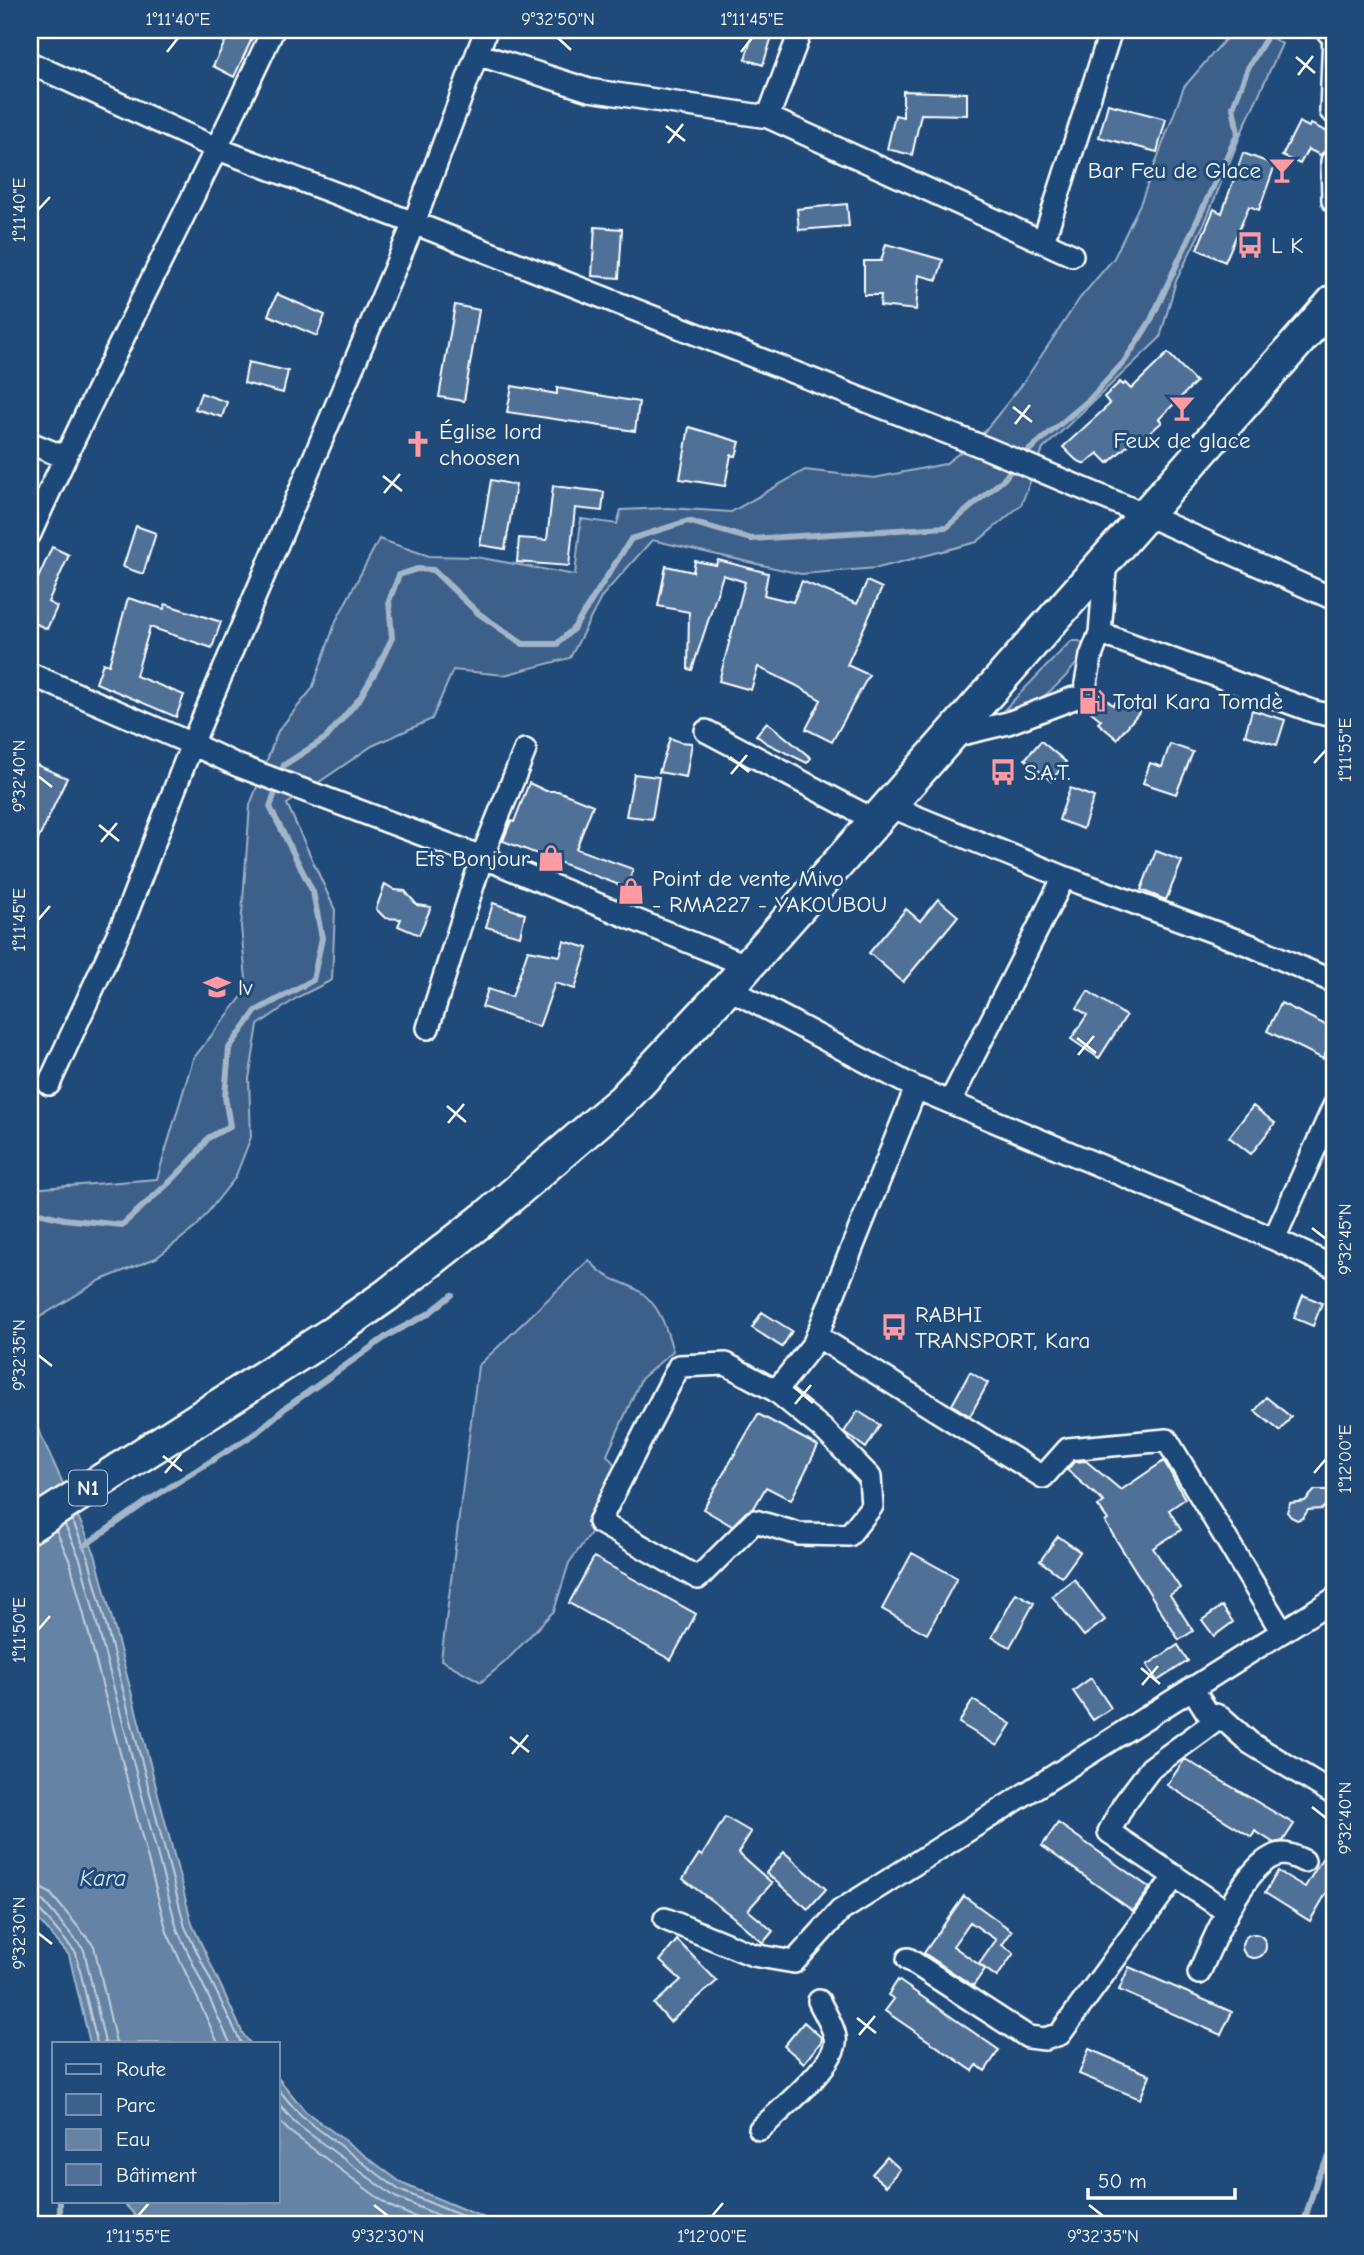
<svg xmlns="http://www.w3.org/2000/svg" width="1364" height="2255" viewBox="0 0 1364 2255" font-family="'Comic Neue',sans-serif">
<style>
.green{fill:#3c618b;stroke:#9eb0c5;stroke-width:2}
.water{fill:#6583a4;stroke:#a3b5c8;stroke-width:2}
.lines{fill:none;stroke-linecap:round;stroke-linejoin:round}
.shore{stroke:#c1cddb;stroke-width:2}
.stream{stroke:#a3b5c8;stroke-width:6}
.building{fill:#507197;stroke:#fff;stroke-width:2}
.minor-casing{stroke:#fff;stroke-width:26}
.major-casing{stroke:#fff;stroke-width:33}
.highway-casing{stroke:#fff;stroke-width:37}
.minor{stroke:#1f4a7a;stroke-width:21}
.major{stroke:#1f4a7a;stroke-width:28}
.highway{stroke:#1f4a7a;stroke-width:32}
.ticks{fill:none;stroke:#fff;stroke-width:2.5}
.labels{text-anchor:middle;stroke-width:6;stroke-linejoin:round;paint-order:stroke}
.shield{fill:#1f4a7a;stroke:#bcc9d7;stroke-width:2}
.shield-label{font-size:21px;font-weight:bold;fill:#fff}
.poi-label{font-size:23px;fill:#fff;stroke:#1f4a7a;text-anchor:start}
.water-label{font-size:24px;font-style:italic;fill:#d8e0e8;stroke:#1f4a7a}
.neatline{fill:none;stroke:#fff;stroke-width:2.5}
.ticks-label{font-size:18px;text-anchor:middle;fill:#fff}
</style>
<rect width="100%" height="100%" fill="#1f4a7a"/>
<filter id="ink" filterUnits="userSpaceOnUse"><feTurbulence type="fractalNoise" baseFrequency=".0143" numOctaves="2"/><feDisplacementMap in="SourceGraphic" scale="14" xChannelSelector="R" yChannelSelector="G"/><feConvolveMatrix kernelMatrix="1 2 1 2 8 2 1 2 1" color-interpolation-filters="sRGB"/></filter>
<g filter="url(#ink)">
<path class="green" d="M1233,30H1260L1282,44L1243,129L1206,220L1176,281L1160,338L1043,449L1021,505L977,542L878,568L801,574L652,540L602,596L570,658L504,675L453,670L432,719L372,746L287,804L335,910L332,980L298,997L258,1025L249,1079L251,1137L235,1178L196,1227L156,1258L101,1280L30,1323V1189L157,1179L193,1059L247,990L241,927L250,805L278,731L312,689L336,621L379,539L429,556L476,557L575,575L581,519L617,524L621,510L668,508L731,512L805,470L874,478L945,464L980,437L1021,386L1080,298L1114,258L1140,204L1184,87Z
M1071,641H1079L1085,645V652C1068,676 1038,711 1005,709Z
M589,1260C607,1281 615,1278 636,1289C659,1302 666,1327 673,1351L641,1379L607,1455L619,1470L590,1534L569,1563L554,1611L506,1661L481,1682L441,1660L478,1366Z"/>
<path class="water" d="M30,1411L95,1554L192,1924L243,2034L250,2043H90L69,1955L30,1910Z
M278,2078L305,2111L403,2184L501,2225H144L122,2201H278Z"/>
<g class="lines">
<path class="shore" d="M72,1520L88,1556L185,1927L241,2043
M65,1525L80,1559L177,1929L230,2043
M56,1530L70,1562L167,1932L218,2043
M30,1886L40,1888L50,1893L94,1946L116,2043
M30,1897L37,1898L44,1902L84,1950L105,2043
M30,1906L38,1908L76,1953L97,2043
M278,2089L301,2116L399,2190L484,2225
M278,2103L295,2123L395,2197L461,2225
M278,2120L289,2131L389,2206L434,2225"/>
<path class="stream" d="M1021,457L1089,400L1124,362L1150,322L1238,133L1233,107L1248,68L1271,30
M30,1211L64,1219L122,1225L172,1180L195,1156L208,1138L230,1126L225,1097L229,1048L256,1011L313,980L322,938L313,892L270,807L284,765L326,738L360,698L378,667L392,638L389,601L399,575L417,569L433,570L478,613L523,644H557L574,628L631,539L688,521L751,539L947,527L1004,479L1015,465
M84,1546L149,1500L256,1433L284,1409L390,1334L428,1314L452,1295
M60,2201V2225
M1303,2225L1318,2176L1334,2148"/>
</g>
<path class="building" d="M231,30H256L234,77L213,66Z
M754,30H774L763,65L745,59Z
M903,91L967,93V115L921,114L912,155L887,149L895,115L903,117Z
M1108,104L1166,119L1157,152L1099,137Z
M1299,122L1309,127L1311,124L1334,135V148L1326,150L1320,155L1308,149L1300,164L1282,156Z
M1243,153L1275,165L1259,210L1249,206L1225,262L1197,249L1214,209L1222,213Z
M847,204L849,226L799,230L797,209Z
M595,227L622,229L619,278L592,276Z
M886,244L943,260L937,280L919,275L916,310L880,306L881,295H864V261H881Z
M277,294L325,315L317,336L268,315Z
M455,305L479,310L464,401L439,397Z
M1168,353L1196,382L1159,419L1162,422L1141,441L1138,436L1108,463L1098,453L1085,464L1076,460L1063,447L1110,404L1104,397L1120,382L1123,385L1125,383L1131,389Z
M248,362L288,371L283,393L244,383Z
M512,386L557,394V388L639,402L635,431L507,412Z
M201,393L227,402L222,417L195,409Z
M689,427L740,442L736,456L731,455L725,486L680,479Z
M491,480L516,485L505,549L480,545Z
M553,486L604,492L602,511L575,508L569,566L517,562L519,538L547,540Z
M136,526L156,533L143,574L123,567Z
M52,547L69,555L48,602L57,607L47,629L30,621V596Z
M718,560L768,573L764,595L793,602L802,581L857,604L867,581L882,588L847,665L869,675L832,742L806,729L821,700L795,685L758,667L751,690L719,681L745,582L723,575L692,670L688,669L689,612L658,606L666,566L693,572L695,561L716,565Z
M128,598L164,609L165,604L221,622L212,648L150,627L136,676L184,695L176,717L96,683L103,663L109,665Z
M1096,691L1113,705L1122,695L1141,710L1117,739L1098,723L1101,720L1084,706L1087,696Z
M1252,710L1285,720L1277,745L1245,735Z
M767,722L811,758L807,763L766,743L756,735Z
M670,738L680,742L692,743L686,777L659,772Z
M1041,741L1066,762L1051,781L1025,759Z
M1170,744L1193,752L1176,794L1143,783L1150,763L1162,767Z
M30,762L67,778L30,857Z
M634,774L659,777L652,819L626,816Z
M529,783L546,791H558L593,805L576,849L633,869L627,888L503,841L511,821L514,822Z
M1070,788L1094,797L1083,829L1059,820Z
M1156,851L1182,861L1166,900L1141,890Z
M385,884L395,890L405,891L417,905L431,907L419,935L398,926L401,919L385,918L376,909Z
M938,899L958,916L903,982L869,953L906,909L920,921Z
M493,903L525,914L520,936L486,927Z
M564,941L588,948L575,989L555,983L539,1027L482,1007L488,989L512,997L528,950L560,956Z
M1088,991L1126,1016L1099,1058L1071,1039L1087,1015L1077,1008Z
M1281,1003L1334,1029V1036L1323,1059L1267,1031Z
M1253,1106L1275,1123L1251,1154L1229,1137Z
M1303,1295L1322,1303L1313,1326L1294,1318Z
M762,1312L792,1331L782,1347L752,1328Z
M970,1372L988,1383L970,1416L952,1405Z
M1266,1397L1291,1417L1280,1431L1255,1411Z
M858,1411L880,1425L866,1448L844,1432Z
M758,1414L818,1446L791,1500L766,1487L754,1508L746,1512L732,1526L703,1509Z
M1086,1461L1121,1490L1164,1461L1185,1499L1169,1510L1181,1530L1153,1548L1180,1588L1170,1595L1193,1631L1179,1640L1105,1522L1108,1520L1098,1506L1104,1502L1067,1470L1074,1462Z
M1315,1490H1334V1497L1322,1509L1308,1510L1303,1518L1297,1520L1291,1517L1287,1512L1290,1503L1305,1501Z
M1058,1536L1080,1552L1062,1577L1040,1561Z
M912,1553L957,1578L927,1634L882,1609Z
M594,1557L696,1614L671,1660L569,1603Z
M1074,1579L1105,1620L1084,1636L1052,1596Z
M1016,1593L1034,1603L1010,1647L992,1637Z
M1222,1606L1233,1622L1214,1636L1202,1620Z
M1178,1645L1188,1661L1157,1681L1147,1665Z
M1091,1678L1111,1708L1093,1720L1073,1691Z
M973,1700L1011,1724L997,1746L959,1723Z
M1185,1759L1294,1824L1283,1841L1274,1843L1255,1831L1252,1837L1167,1785Z
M725,1817L751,1832L738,1853L772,1883L748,1910L773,1931L763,1943L732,1916L683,1879L699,1854L702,1856Z
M1058,1823L1150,1888L1133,1911L1042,1846Z
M1334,1839V1880L1310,1921L1265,1893L1278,1871L1305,1887Z
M784,1852L826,1889L808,1909L766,1873Z
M964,1896L1012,1931L1002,1945L1014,1953L997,1977L979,1964L996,1940L970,1922L953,1946L985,1969L973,1986L924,1953Z
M1242 1946a12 12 0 1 1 24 0a12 12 0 1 1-24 0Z
M677,1940L717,1981L670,2022L654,2004L681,1980L660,1961Z
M1129,1967L1232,2012L1221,2035L1119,1990Z
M898,1980L999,2050L985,2071L977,2065L973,2071L885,2011L894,1999L888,1995Z
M804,2022L822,2038L821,2042L804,2063L784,2046Z
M1089,2049L1150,2075L1140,2099L1079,2074Z
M887,2157L900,2169L886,2186L872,2174Z"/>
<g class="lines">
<defs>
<path id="minor" d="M1334,32L1331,111L1334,113
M477,54L589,90L768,117L1072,255
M30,63L218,149L414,223L986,448L1146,515L1334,599
M768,117L801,30
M1332,161L1333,201
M1043,242L1111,30
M30,443L64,457
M30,534C106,364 195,199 273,30
M1100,633L1315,712L1334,716
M30,674L192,744L239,766L482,857L748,966
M1086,683L1091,656L1100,633L1106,559
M706,731L874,820
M949,737L1008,723L1074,698
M887,805L1064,877L1252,946L1334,982
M728,988L916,1088L1274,1239L1334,1267
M428,1028L482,857L525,750
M49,1084L123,923L192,744L414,223L486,30
M950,1102L1064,877
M1274,1239L1334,1106
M817,1336L1043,1477L1068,1449L1167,1440L1282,1632
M776,1391L726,1364L679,1366L599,1522L698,1578L755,1521L799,1534L849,1535L872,1506L870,1477L825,1431L776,1391L814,1343L916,1088
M1192,1688L1207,1712L1221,1717L1250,1743L1334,1794
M1221,1717L1151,1768L1124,1804L1109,1832L1226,1911
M665,1919L753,1955L794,1962L840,1911L1334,1599
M908,1959L1028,2037L1045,2039L1060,2034L1175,1876
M1199,1973C1212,1944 1247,1855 1283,1854C1290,1854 1298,1858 1304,1861
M760,2129C778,2112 841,2061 835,2037C833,2025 824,2012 819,2001"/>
<path id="major" d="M1331,30L1334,32"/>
<path id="highway" d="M30,1526L334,1332L387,1295L490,1214L623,1100L728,988L1334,301"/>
</defs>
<use href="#minor" class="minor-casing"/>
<use href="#major" class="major-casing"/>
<use href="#highway" class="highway-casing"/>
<use href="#minor" class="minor"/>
<use href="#major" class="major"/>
<use href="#highway" class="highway"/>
</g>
</g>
<path class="ticks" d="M558,38L571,50M167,52L178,38M741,52L752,38M1296,57L1315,73M1298,75L1313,56M666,126L685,141M668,143L683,124M38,210L50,197M1013,407L1032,422M1015,424L1030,405M383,476L402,491M384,493L400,474M730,757L749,772M1314,763L1326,750M731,774L747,755M38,776L52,787M99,825L119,841M101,842L117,823M38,920L50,906M1077,1038L1096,1053M1078,1055L1094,1036M447,1106L466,1122M448,1123L464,1104M1312,1228L1326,1239M38,1355L52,1366M794,1387L813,1403M795,1404L811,1385M163,1456L182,1471M165,1473L181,1454M1314,1473L1326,1459M38,1630L50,1616M1141,1668L1160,1684M1142,1685L1158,1666M510,1737L529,1752M512,1754L528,1735M1312,1807L1326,1818M38,1933L52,1944M857,2018L876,2033M859,2035L875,2016M374,2205L388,2216M1089,2205L1103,2216M138,2216L149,2203M712,2216L723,2203"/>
<defs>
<symbol id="bar-bare" viewBox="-9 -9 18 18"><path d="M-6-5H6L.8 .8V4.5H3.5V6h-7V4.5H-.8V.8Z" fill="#ff9aa2" stroke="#1f4a7a" stroke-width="2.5" paint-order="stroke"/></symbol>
<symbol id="bus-bare" viewBox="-9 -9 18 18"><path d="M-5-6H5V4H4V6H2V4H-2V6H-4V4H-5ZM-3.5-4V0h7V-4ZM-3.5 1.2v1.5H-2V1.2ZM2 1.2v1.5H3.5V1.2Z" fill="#ff9aa2" stroke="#1f4a7a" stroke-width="2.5" paint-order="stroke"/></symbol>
<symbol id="church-bare" viewBox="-9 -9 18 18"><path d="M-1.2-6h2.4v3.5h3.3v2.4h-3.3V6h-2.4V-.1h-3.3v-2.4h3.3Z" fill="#ff9aa2" stroke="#1f4a7a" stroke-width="2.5" paint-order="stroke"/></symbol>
<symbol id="fuel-bare" viewBox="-9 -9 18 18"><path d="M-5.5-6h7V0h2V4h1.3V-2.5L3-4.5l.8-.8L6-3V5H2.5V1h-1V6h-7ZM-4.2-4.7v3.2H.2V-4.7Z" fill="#ff9aa2" stroke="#1f4a7a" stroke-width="2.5" paint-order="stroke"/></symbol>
<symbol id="shop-bare" viewBox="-9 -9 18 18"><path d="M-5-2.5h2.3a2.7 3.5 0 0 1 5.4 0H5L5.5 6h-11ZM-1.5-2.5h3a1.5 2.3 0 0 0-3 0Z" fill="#ff9aa2" stroke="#1f4a7a" stroke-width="2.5" paint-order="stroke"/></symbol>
<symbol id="school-bare" viewBox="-9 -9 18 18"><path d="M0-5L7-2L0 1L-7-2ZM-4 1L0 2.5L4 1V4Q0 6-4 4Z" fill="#ff9aa2" stroke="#1f4a7a" stroke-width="2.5" paint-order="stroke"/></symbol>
</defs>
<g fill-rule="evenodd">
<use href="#bar-bare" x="1263" y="151" width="38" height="38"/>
<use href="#bus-bare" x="1231" y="226" width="38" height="38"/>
<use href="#bar-bare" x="1163" y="389" width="38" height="38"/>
<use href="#church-bare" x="399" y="425" width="38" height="38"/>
<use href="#fuel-bare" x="1073" y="682" width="38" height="38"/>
<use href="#bus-bare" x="984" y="753" width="38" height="38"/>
<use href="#shop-bare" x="532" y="839" width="38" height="38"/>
<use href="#shop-bare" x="612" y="872" width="38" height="38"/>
<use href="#school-bare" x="198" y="968" width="38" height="38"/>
<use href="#bus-bare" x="875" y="1308" width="38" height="38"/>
</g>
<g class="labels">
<rect class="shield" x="69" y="1470.5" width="38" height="35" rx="5"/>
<g class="shield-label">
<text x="88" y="1495">N1</text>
</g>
<g class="poi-label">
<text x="1261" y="178" text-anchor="end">Bar Feu de Glace</text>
<text x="1271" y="253">L K</text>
<text x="439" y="439">Église lord<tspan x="439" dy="26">choosen</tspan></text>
<text x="1182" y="448" text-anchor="middle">Feux de glace</text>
<text x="1113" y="709">Total Kara Tomdè</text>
<text x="1024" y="780">S.A.T.</text>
<text x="530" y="866" text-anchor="end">Ets Bonjour</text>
<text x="652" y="886">Point de vente Mivo<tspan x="652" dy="26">- RMA227 - YAKOUBOU</tspan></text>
<text x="238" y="995">lv</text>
<text x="915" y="1322">RABHI<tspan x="915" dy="26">TRANSPORT, Kara</tspan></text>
</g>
<g class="water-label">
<text x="103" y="1886">Kara</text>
</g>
</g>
<rect width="1364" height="2255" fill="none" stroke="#1f4a7a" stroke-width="77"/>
<rect x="52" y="2042" width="228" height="161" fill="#1f4a7a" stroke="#7992af" stroke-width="2"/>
<rect x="66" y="2064" width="35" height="10" fill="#1f4a7a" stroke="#7992af" stroke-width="2"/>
<text x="116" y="2076" font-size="21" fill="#ffffff">Route</text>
<rect x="66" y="2094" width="35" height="21" fill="#3c618b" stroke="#7992af" stroke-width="2"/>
<text x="116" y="2112" font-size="21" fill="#ffffff">Parc</text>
<rect x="66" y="2129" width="35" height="21" fill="#6583a4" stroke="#7992af" stroke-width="2"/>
<text x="116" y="2146" font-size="21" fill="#ffffff">Eau</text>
<rect x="66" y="2164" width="35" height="21" fill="#507197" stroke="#7992af" stroke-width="2"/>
<text x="116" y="2182" font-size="21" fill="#ffffff">Bâtiment</text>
<path d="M1088 2188v10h147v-10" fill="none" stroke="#ffffff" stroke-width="3.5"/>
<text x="1098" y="2188" font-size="21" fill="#ffffff" stroke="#1f4a7a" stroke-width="5" paint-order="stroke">50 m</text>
<rect x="38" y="38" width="1288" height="2178" class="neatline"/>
<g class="ticks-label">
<text x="178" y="25">1°11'40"E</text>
<text x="558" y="25">9°32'50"N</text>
<text x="752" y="25">1°11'45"E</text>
<text transform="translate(19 210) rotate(-90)" y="6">1°11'40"E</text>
<text transform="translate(1345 750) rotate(-90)" y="6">1°11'55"E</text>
<text transform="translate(19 776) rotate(-90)" y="6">9°32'40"N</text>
<text transform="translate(19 920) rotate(-90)" y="6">1°11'45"E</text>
<text transform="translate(1345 1239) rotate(-90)" y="6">9°32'45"N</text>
<text transform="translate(19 1355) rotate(-90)" y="6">9°32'35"N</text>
<text transform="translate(1345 1459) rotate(-90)" y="6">1°12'00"E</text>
<text transform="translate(19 1630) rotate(-90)" y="6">1°11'50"E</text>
<text transform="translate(1345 1818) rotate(-90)" y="6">9°32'40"N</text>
<text transform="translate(19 1933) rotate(-90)" y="6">9°32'30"N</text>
<text x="138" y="2242">1°11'55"E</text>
<text x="388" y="2242">9°32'30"N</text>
<text x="712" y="2242">1°12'00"E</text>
<text x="1103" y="2242">9°32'35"N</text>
</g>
</svg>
